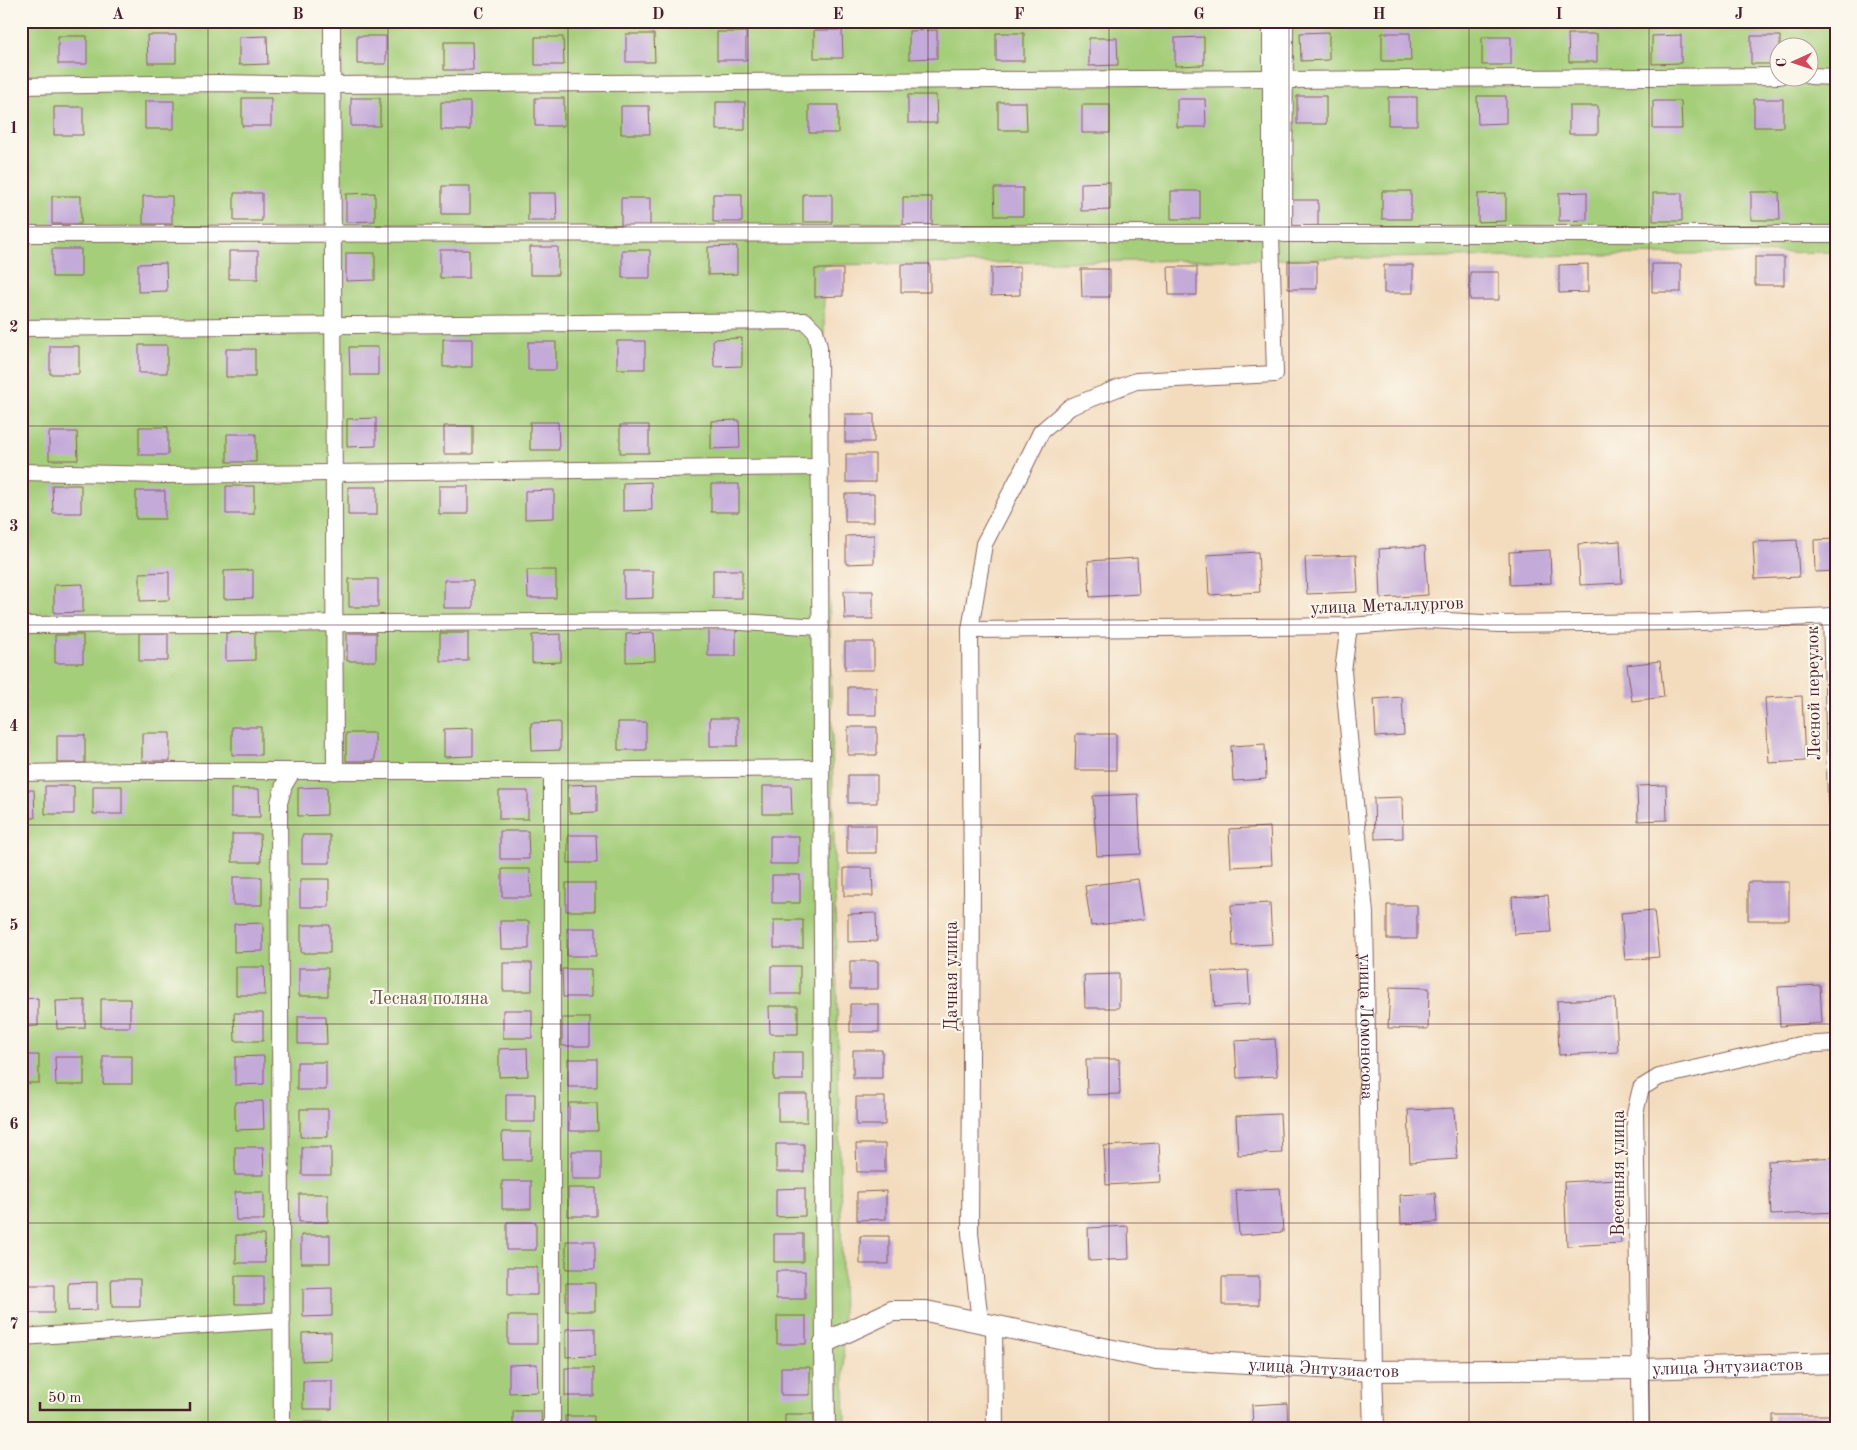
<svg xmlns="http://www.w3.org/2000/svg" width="1857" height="1450" viewBox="0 0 1857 1450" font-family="'Old Standard TT',serif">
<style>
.green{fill:#a5ce7a;stroke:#787652;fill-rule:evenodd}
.building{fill:#c4aad9}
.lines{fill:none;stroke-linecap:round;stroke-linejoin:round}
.minor-casing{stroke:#85615e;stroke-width:18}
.tertiary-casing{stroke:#85615e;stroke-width:22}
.minor{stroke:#fff;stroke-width:16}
.tertiary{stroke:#fff;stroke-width:20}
.grid{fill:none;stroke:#4a1f2b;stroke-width:1;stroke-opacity:0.55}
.labels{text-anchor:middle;stroke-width:4.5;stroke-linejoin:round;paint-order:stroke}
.street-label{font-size:18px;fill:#4a1f2b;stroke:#fbf7ec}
.park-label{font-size:18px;fill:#655443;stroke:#fbf7ec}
.neatline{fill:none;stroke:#4a1f2b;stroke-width:2}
.grid-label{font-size:16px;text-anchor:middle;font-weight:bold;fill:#4a1f2b}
</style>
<rect width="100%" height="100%" fill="#fbf7ec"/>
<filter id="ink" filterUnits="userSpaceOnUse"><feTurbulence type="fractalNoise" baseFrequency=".02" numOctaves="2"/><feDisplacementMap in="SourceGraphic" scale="10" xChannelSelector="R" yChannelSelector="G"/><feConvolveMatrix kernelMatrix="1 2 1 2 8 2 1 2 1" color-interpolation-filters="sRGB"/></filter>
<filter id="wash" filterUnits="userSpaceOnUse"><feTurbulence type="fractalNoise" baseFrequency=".0096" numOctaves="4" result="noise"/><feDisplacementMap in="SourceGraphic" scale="20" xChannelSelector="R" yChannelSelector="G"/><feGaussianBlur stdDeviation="1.12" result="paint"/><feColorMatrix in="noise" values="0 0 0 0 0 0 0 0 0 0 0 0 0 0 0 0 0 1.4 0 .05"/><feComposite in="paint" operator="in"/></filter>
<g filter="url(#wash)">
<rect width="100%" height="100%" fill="#f3dcbe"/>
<path class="green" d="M21,21H1836V252L823,265L845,1429H21ZM1780,48H1810V78H1780Z"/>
<g id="blocks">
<path class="building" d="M814,30H842L843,58H814Z
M937,30V58L909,59V31Z
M717,32H746V60H717Z
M1329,32V60L1301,61L1300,33Z
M996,33H1024V61H996Z
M1382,33H1410L1411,61H1382Z
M626,34H654L655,62H626Z
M1568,34H1597V62H1569Z
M147,35H176V63H148Z
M1681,35V63L1652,64V36Z
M58,36H87V64H58Z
M267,36L268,64L239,65V37Z
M357,36H386V64H357Z
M1751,36H1780V64H1751Z
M535,37H563L564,65H535Z
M1204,37V65L1175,66V38Z
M1482,37H1511V65H1482Z
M1089,38H1117L1118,65L1089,66Z
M444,42H472L473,70H444Z
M908,95H936L937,123H908Z
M1297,96H1326V124H1297Z
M1477,96H1506V123L1478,124Z
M1388,97H1417V125H1388Z
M242,98H271V126H242Z
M351,98H380V126H351Z
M535,98H564V126H535Z
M1177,99H1205L1206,127H1177Z
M1754,99H1783V127H1754Z
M145,101H174V129H145Z
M1653,101H1681L1682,129H1653Z
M441,102H470V130H441Z
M716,102H745V130H716Z
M998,102H1026L1027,130H998Z
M809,105H838V133H809Z
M1082,105H1110V133H1082Z
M621,106H649L650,134H621Z
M1569,106H1598V134H1569Z
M54,107H83V135H54Z
M1110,182V210L1081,211V183Z
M442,186H470V214H442Z
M994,188H1023V216H995Z
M1171,191H1200V219H1171Z
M1382,191H1411V219H1382Z
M1587,192V220L1559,221V193Z
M1751,192H1779L1780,220H1751Z
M234,193H262V221H234Z
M375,193V221L346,222V194Z
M528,193H556L557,221H528Z
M1506,193V221L1478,222V194Z
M1653,193H1682V221H1653Z
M713,194H742V222H713Z
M803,194H832V222H803Z
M52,196H81V224H52Z
M143,196H172V224H143Z
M903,197H932V225H903Z
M621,198H650V226H621Z
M1289,200H1318V228H1289Z
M737,246V274L708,275V247Z
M530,247H558V275H530Z
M52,249H81V277H52Z
M440,250H469V278H440Z
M622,250H650V278H622Z
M229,251H258V279H229Z
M346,253H375V280L346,281Z
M1755,257H1784V285H1755Z
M1288,261H1317V289H1288Z
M166,263L167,291L138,292V264Z
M901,264H930V292H901Z
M1588,264V292L1559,293V265Z
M1652,264H1681V292H1652Z
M1384,265H1413V293H1384Z
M1020,267V295L991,296V268Z
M1168,267H1197V295H1169Z
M815,269H843V296L815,297Z
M1081,269H1110V297H1082Z
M1470,272H1499V300H1470Z
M742,338V366L714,367L713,339Z
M443,339H472V367H443Z
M617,341H645V369H617Z
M528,342H556V370H528Z
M139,345H167V373H139Z
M50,346H79V374H50Z
M349,347H378V375H350Z
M226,349H255V377H226Z
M845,414H874V442H845Z
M376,418V446L347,447V419Z
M739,420L740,448L711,449V421Z
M530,422H558L559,450H530Z
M620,425H649V453H620Z
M444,426H473V454H444Z
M139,427H168V455H139Z
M49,432H77L78,460H49Z
M227,434H256V462H227Z
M846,454H875V482H846Z
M651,482L652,510L623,511V483Z
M711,484H739V512H711Z
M52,485H81V513H53Z
M226,486H254V514H226Z
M439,486H468V514H439Z
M348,487H377V515H348Z
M554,490V518L525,519V491Z
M136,491H165V519H136Z
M845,494H874V522H845Z
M874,535V563L846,564V536Z
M1836,539V571L1815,572L1814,540Z
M1797,540L1799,577L1755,579L1753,542Z
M1620,541L1622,583L1580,585L1578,544Z
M1425,546L1428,595L1381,598L1379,549Z
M1550,550L1551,583L1510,585L1509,552Z
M1258,552L1260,592L1209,595L1207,555Z
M1356,555L1358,592L1307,594L1305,557Z
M1137,558L1139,594L1090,597L1088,561Z
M253,570V598L224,599V571Z
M527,570H556V598H528Z
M713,570H742V598H713Z
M624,571H653V598L624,599Z
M169,572V600L140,601V573Z
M349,579H378V607H349Z
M444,580H473V608H444Z
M83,584V612L54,613V585Z
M844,591H873V619H845Z
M708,628H736V656H708Z
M255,632V660L226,661V633Z
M139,633H168V661H139Z
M347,633H376V661H347Z
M440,633H468V661H440Z
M654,633L655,661L626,662V634Z
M561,634V662L532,663V635Z
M55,635H83V663H55Z
M845,642H874V670H845Z
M1660,661L1664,697L1632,701L1627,665Z
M848,687H876V715H848Z
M1802,696L1805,761L1769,763L1765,698Z
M1402,697L1404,735L1376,737L1374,699Z
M710,718H738V746H710Z
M560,722V750L532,751L531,723Z
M618,722H646V750H618Z
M232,727H261V755H232Z
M848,727H877V755H848Z
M473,728V756L444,757V729Z
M142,733H170V761H142Z
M346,733H375V761H346Z
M1076,734H1116V770H1075Z
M57,735H85V763H57Z
M1265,744L1266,779L1233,781L1231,746Z
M848,775H877V803H848Z
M597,784V812L569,813L568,785Z
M1666,785L1667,820L1638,821L1637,786Z
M45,786H74V814H45Z
M93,786H122V814H93Z
M763,786H791L792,814H763Z
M327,787V815L298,816V788Z
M231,789H259L260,817H231Z
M21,790H34L35,818H21Z
M499,791H528V819H499Z
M1138,794L1141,854L1097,856L1093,796Z
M1402,797L1403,838L1375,839L1374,798Z
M847,825H876V853H847Z
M1270,827L1272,865L1231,867L1229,829Z
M500,831H528L529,859H500Z
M232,834H260L261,862H232Z
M302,835H330V863H302Z
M568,835H596L597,863H568Z
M770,836H799V864H770Z
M844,868H872L873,896H844Z
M502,869H530L531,897H502Z
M772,875H800V903H772Z
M233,877H262V905H233Z
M300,879H329V907H300Z
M1138,879L1144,919L1091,926L1085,886Z
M1748,882H1789V920H1748Z
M566,883H595V911H566Z
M1548,895L1551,932L1514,934L1512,897Z
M1270,903L1272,944L1233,946L1231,905Z
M1387,905H1417V939H1387Z
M1654,910L1659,957L1625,960L1621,913Z
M876,913L877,941L848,942V914Z
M774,920H803V948H774Z
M500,921H529V949H501Z
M263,923V951L234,952V924Z
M301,925H330V953H301Z
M567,928H596V956H567Z
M850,961H878V989H850Z
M503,963H532V991H503Z
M771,966H800V994H771Z
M236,967H264L265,995H236Z
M299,968H328V996H299Z
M562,969H591V997H563Z
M1248,970L1250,1004L1215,1007L1212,972Z
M1119,974V1008H1085L1084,975Z
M1820,985L1822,1023L1780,1026L1778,987Z
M1390,987L1429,988L1428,1029L1388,1028Z
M38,998V1026L21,1027V999Z
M1615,998L1618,1052L1559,1055L1557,1001Z
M101,999H130V1027H101Z
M85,1000V1028L57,1029L56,1001Z
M850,1004H879V1032H850Z
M769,1006H798V1034H770Z
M503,1010H532V1038H503Z
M234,1013H263V1041H235Z
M298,1016H326L327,1044H298Z
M562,1018H590V1046H562Z
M1275,1039L1277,1076L1237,1078L1235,1041Z
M527,1048L528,1076L499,1077V1049Z
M853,1050H882V1078H853Z
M774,1052H803V1080H774Z
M21,1055H39V1083H21Z
M103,1056H132V1084H103Z
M264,1056V1084L235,1085V1057Z
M55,1057H84V1085H56Z
M568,1059H597V1087H568Z
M1086,1059H1119L1120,1094L1087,1095Z
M297,1062H326V1090H297Z
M506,1094H535V1122H506Z
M778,1094H807V1122H778Z
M856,1097H885V1125H856Z
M263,1101L264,1129L235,1130V1102Z
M569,1103H597L598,1131H569Z
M1454,1108L1457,1159L1410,1162L1408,1110Z
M300,1109H328V1137H300Z
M1280,1114L1282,1153L1238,1155L1236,1116Z
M502,1132H531V1160H503Z
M1159,1143L1161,1182L1106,1185L1104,1146Z
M776,1144H804V1172H776Z
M856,1144H885V1172H857Z
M235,1147H263L264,1175H235Z
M302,1147H331V1175H302Z
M572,1151H601V1179H572Z
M1836,1157V1212L1771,1215L1768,1161Z
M1617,1179L1621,1243L1567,1246L1564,1182Z
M502,1181H531V1209H502Z
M568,1188H596V1216H568Z
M805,1188V1216L776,1217V1189Z
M1280,1188L1283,1232L1239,1235L1236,1190Z
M886,1191V1219L857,1220V1192Z
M235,1192H264V1220H236Z
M1435,1193L1437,1222L1401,1224L1400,1195Z
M299,1194H328V1222H299Z
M507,1222H536V1250H507Z
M1128,1226L1129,1259L1089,1261L1088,1228Z
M774,1234H803V1262H774Z
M236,1235H264L265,1263H236Z
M301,1235H330V1263H301Z
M860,1236H889V1264H860Z
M566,1241H595V1269H566Z
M508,1267H537V1295H508Z
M776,1271H805V1299H776Z
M235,1276H264V1304H235Z
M1222,1277H1259V1305H1222Z
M111,1279H140V1307H112Z
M97,1282V1310L68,1311V1283Z
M566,1283H595V1311H566Z
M25,1285H54V1313H25Z
M332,1288V1316L303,1317V1289Z
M508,1316H537V1344H508Z
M777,1316H806V1344H777Z
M595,1328V1356L566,1357V1329Z
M331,1332V1360L302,1361V1333Z
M537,1364L538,1392L509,1393V1365Z
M781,1367H810V1395H781Z
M565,1368H594V1396H565Z
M303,1381H332V1409H303Z
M1287,1403L1288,1429H1253L1252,1405Z
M513,1411H541L542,1429H513Z
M785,1414H814V1429H785Z
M1773,1415H1835V1429H1773Z
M565,1416H594V1429H566Z
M300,1422H329V1429H300Z
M1126,1423L1127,1429H1085V1425Z"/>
</g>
</g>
<g filter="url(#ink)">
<use href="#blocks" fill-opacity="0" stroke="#85615e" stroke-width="1"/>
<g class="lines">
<defs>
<g id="minor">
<path d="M332,21L335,772"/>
<path d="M1285,21L1284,234H1836"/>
<path d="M1810,76L1836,77"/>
<path d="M1284,80L1780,76"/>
<path d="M21,86L216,83L332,85L1271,78"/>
<path d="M21,234L1271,233"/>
<path d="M21,328L805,321L815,331L819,347L824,1343"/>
<path d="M21,472L165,475L820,467"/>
<path d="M1831,616L1836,799"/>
<path d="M21,625L724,621L821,627"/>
<path id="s1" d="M1349,626L1343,671L1365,913L1372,1371"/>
<path d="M970,630L1349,626L1430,620L1499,624L1674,622L1836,616"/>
<path d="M21,773L128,771H552L821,768"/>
<path d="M980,1322L970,1233L972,884L970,630L984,544L1021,473L1041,432L1070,407L1136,381L1275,374L1271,233V21"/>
<path d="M994,1325L995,1429"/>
<path d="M21,1337L282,1320"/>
<path d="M282,1429L279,803L284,785L292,772"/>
<path d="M552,1429V771"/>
<path d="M1641,1429L1635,1113L1641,1088L1659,1077L1799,1045L1836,1043"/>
</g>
<g id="tertiary">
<path d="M1372,1371L1374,1429"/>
<path id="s2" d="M825,1429L824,1343L892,1311H926L1156,1359L1372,1371L1641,1369L1836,1363"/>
</g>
</defs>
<use href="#minor" class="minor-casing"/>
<use href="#tertiary" class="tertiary-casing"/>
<use href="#minor" class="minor"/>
<use href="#tertiary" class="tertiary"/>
</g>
</g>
<path class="grid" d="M208,21V1429M388,21V1429M568,21V1429M748,21V1429M928,21V1429M1109,21V1429M1289,21V1429M1469,21V1429M1649,21V1429M21,227H1836M21,426H1836M21,625H1836M21,825H1836M21,1024H1836M21,1223H1836"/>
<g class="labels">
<g class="street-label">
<text transform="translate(1387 605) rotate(-2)" y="6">улица Металлургов</text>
<text transform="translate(1813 693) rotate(-91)" y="6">Лесной переулок</text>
<text transform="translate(951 976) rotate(-90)" y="6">Дачная улица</text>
<text dy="6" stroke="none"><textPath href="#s1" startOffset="402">улица Ломоносова</textPath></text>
<text transform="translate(1618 1173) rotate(-90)" y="6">Весенняя улица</text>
<text dy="6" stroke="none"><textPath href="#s2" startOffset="1002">улица Энтузиастов</textPath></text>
<text dy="6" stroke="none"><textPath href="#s2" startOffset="598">улица Энтузиастов</textPath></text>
</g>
<g class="park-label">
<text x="429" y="1004">Лесная поляна</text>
</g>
</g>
<rect width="1857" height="1450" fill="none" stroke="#fbf7ec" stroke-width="55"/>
<g transform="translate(1794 62) rotate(267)"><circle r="24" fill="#fbf7ec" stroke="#b4a19f"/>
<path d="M0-4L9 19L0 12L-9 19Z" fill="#d1495b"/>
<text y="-8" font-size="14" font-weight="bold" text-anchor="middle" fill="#4a1f2b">С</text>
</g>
<path d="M40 1402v8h150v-8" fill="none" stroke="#4a1f2b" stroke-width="2.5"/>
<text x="48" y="1402" font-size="15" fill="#4a1f2b" stroke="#fbf7ec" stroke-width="4" paint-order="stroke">50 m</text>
<rect x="28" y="28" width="1802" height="1394" class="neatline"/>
<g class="grid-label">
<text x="118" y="19">A</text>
<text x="298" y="19">B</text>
<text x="478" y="19">C</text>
<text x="658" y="19">D</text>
<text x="838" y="19">E</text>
<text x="1019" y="19">F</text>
<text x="1199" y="19">G</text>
<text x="1379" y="19">H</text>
<text x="1559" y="19">I</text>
<text x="1739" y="19">J</text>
<text x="14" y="133">1</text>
<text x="14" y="332">2</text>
<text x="14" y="531">3</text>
<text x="14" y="731">4</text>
<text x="14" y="930">5</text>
<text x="14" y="1129">6</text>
<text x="14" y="1329">7</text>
</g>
</svg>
